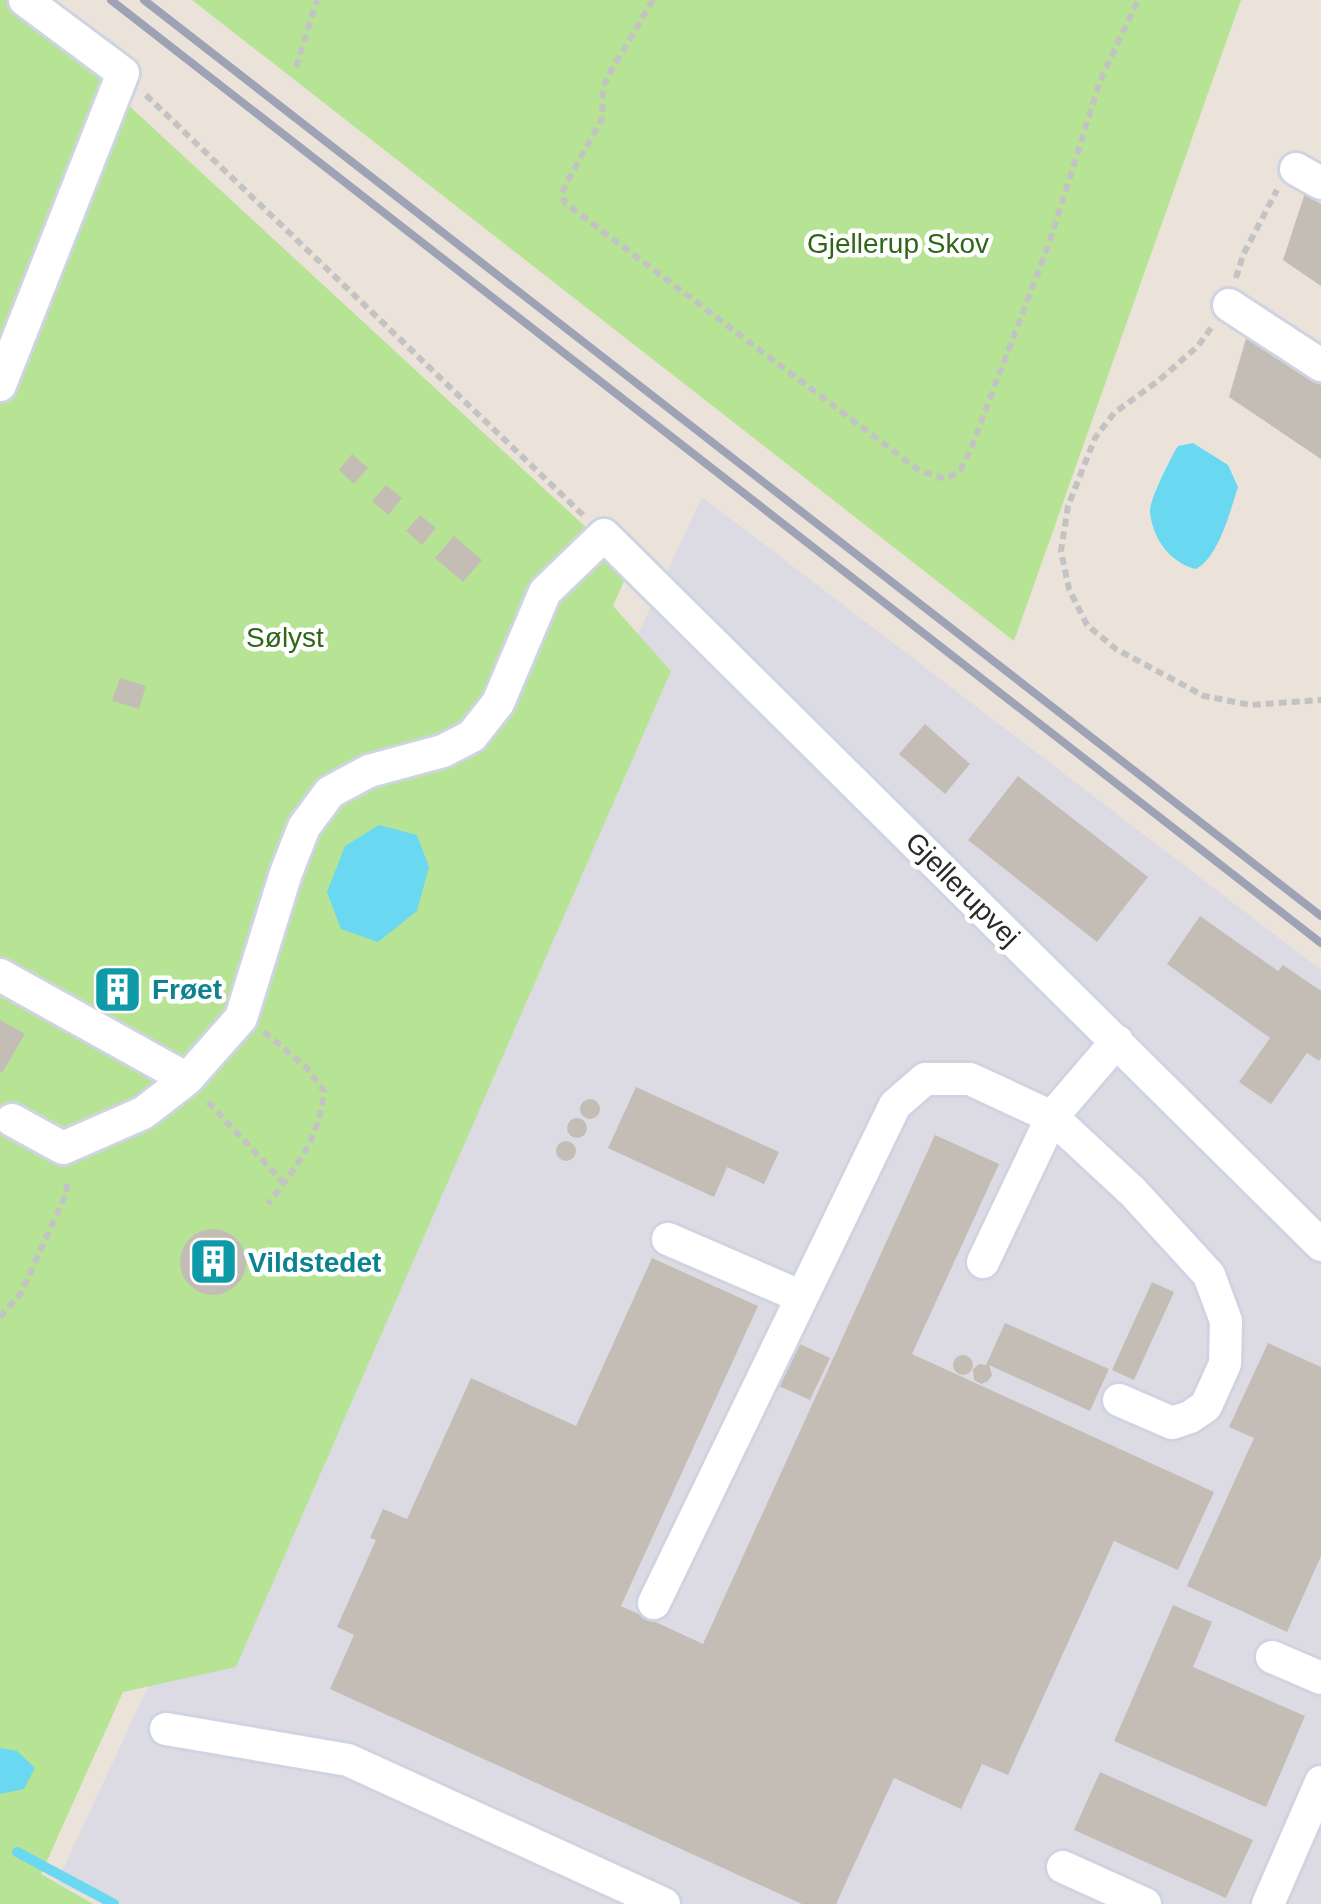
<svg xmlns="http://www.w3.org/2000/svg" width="1321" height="1904" viewBox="0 0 1321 1904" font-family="Arial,sans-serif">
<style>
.industrial{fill:#dcdbe3}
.green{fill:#b6e494}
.water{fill:#6ad8f0}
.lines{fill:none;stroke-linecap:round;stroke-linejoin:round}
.stream{stroke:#6ad8f0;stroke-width:10}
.building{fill:#c4bdb6}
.minor-casing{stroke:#cfd4e2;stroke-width:38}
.path{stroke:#c3c3c3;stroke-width:6;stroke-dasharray:8 5;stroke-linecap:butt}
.minor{stroke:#fff;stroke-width:32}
.rail{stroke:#9da2b4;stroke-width:8}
.labels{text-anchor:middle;stroke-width:9;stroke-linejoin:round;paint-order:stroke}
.park-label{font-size:28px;fill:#2f6618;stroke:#fff}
.street-label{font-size:28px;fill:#292929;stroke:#fff}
.culture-label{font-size:28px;font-weight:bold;fill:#0d838f;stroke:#fff;text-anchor:start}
</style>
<rect width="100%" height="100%" fill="#ebe2da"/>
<path class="industrial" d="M702,497L1321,970V1904H103L57,1882Z"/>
<path class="green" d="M0,0H7L73,50L75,61L99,78L630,568L613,606L671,671L236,1667L123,1692L41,1874L93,1904H0Z
M192,0H1241L1014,641Z"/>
<path class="water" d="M1193,443L1228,465L1238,487C1230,511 1219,557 1196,569C1170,563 1152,538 1150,511C1150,499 1171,457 1178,446Z
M379,825L417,835L429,867L417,911L378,942L341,929L327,892L345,846Z
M0,1748L17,1751L35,1768L24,1789L0,1794Z"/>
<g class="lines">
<path class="stream" d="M17,1852L114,1904"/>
</g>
<path class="building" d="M1305,193L1321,204V286L1283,260Z
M1247,335L1321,385V459L1229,397Z
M352,454L368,468L354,484L339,470Z
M386,485L402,498L388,515L372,501Z
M420,515L436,528L422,545L406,531Z
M454,536L482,560L463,582L435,558Z
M120,678L146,686L139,709L112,701Z
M925,724L970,764L945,794L899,754Z
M1018,776L1148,877L1097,942L968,840Z
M1200,916L1278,971L1283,965L1321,991V1058L1319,1061L1307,1053L1271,1104L1239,1082L1270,1038L1167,964Z
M126,971L139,976V985L125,1000L106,1007L95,991Z
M0,1020L25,1034L2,1073L0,1072Z
M636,1087L779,1152L764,1184L727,1167L714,1197L608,1148Z
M580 1109a10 10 0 1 1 20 0a10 10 0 1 1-20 0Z
M567 1128a10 10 0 1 1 20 0a10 10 0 1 1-20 0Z
M935,1135L999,1164L912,1354L1214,1492L1178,1570L1114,1541L1008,1775L982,1764L961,1809L894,1778L836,1904H802L330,1689L354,1635L337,1627L376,1540L370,1538L383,1509L407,1519L471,1378L576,1426L652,1258L758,1306L621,1606L703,1644Z
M556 1151a10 10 0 1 1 20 0a10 10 0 1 1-20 0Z
M180 1262a33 33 0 1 1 66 0a33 33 0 1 1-66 0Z
M1152,1282L1174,1292L1134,1380L1112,1370Z
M1005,1323L1109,1369L1090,1411L989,1365L992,1375L988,1381L981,1384L974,1380L973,1369L979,1364L986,1365Z
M789,1339L830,1358L810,1400L770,1382Z
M1268,1343L1321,1367V1556L1287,1632L1187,1586L1254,1438L1229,1427Z
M953 1365a10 10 0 1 1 20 0a10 10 0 1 1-20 0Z
M1173,1605L1212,1622L1193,1667L1305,1716L1266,1807L1114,1741Z
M1100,1772L1253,1840L1226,1898L1074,1830Z"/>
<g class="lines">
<defs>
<path id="minor" d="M1296,169L1321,183
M1229,305L1321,365
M0,385L123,73L25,0
M0,975L187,1079
M12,1120L63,1148L143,1113L187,1079L241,1018L286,873L304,827L330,792L369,771L443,751L472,736L498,703L545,592L604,535L1321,1245
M668,1239L802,1297
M983,1262L1052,1117L1117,1041
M654,1603L895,1105L925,1079H970L1052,1117L1133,1192L1209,1275L1226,1321L1225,1364L1206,1406L1190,1417L1172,1423L1119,1400
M1272,1657L1321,1678
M166,1729L348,1760L664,1904
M1063,1867L1145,1904
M1268,1904L1321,1782"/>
</defs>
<use href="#minor" class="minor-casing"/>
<path class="path" d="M653,0L609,74L603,88L602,119L567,182L562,193L565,203L920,471L946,479L960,471L970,451L1050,241L1100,81L1138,0
M296,67L317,0
M146,95L584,516
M1236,278L1243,255L1277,190
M1211,328L1198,346L1158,381L1114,413L1095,438L1068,506L1061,551L1069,589L1087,625L1116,649L1204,696L1251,705L1321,700
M264,1032L306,1067L324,1091C320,1138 296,1167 268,1204
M208,1102L284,1183
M0,1317L21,1293L67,1192L66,1179"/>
<use href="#minor" class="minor"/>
<path class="rail" d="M111,0L1321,943
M144,0L1321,916"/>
</g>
<defs>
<symbol id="building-square" viewBox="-11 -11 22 22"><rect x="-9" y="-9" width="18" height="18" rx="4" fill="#0f9aa8" stroke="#fff"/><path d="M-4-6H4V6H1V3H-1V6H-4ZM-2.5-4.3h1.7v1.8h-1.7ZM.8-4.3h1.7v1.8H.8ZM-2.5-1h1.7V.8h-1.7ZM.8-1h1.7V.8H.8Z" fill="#fff"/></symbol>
</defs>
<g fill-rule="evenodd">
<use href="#building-square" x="90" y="962" width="55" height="55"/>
<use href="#building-square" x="186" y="1234" width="55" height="55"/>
</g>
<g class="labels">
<g class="park-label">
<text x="898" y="253">Gjellerup Skov</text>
<text x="285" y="647">Sølyst</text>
</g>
<g class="street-label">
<text transform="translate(963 889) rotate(45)" y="10">Gjellerupvej</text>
</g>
<g class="culture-label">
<text x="152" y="999">Frøet</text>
<text x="248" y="1272">Vildstedet</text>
</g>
</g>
</svg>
